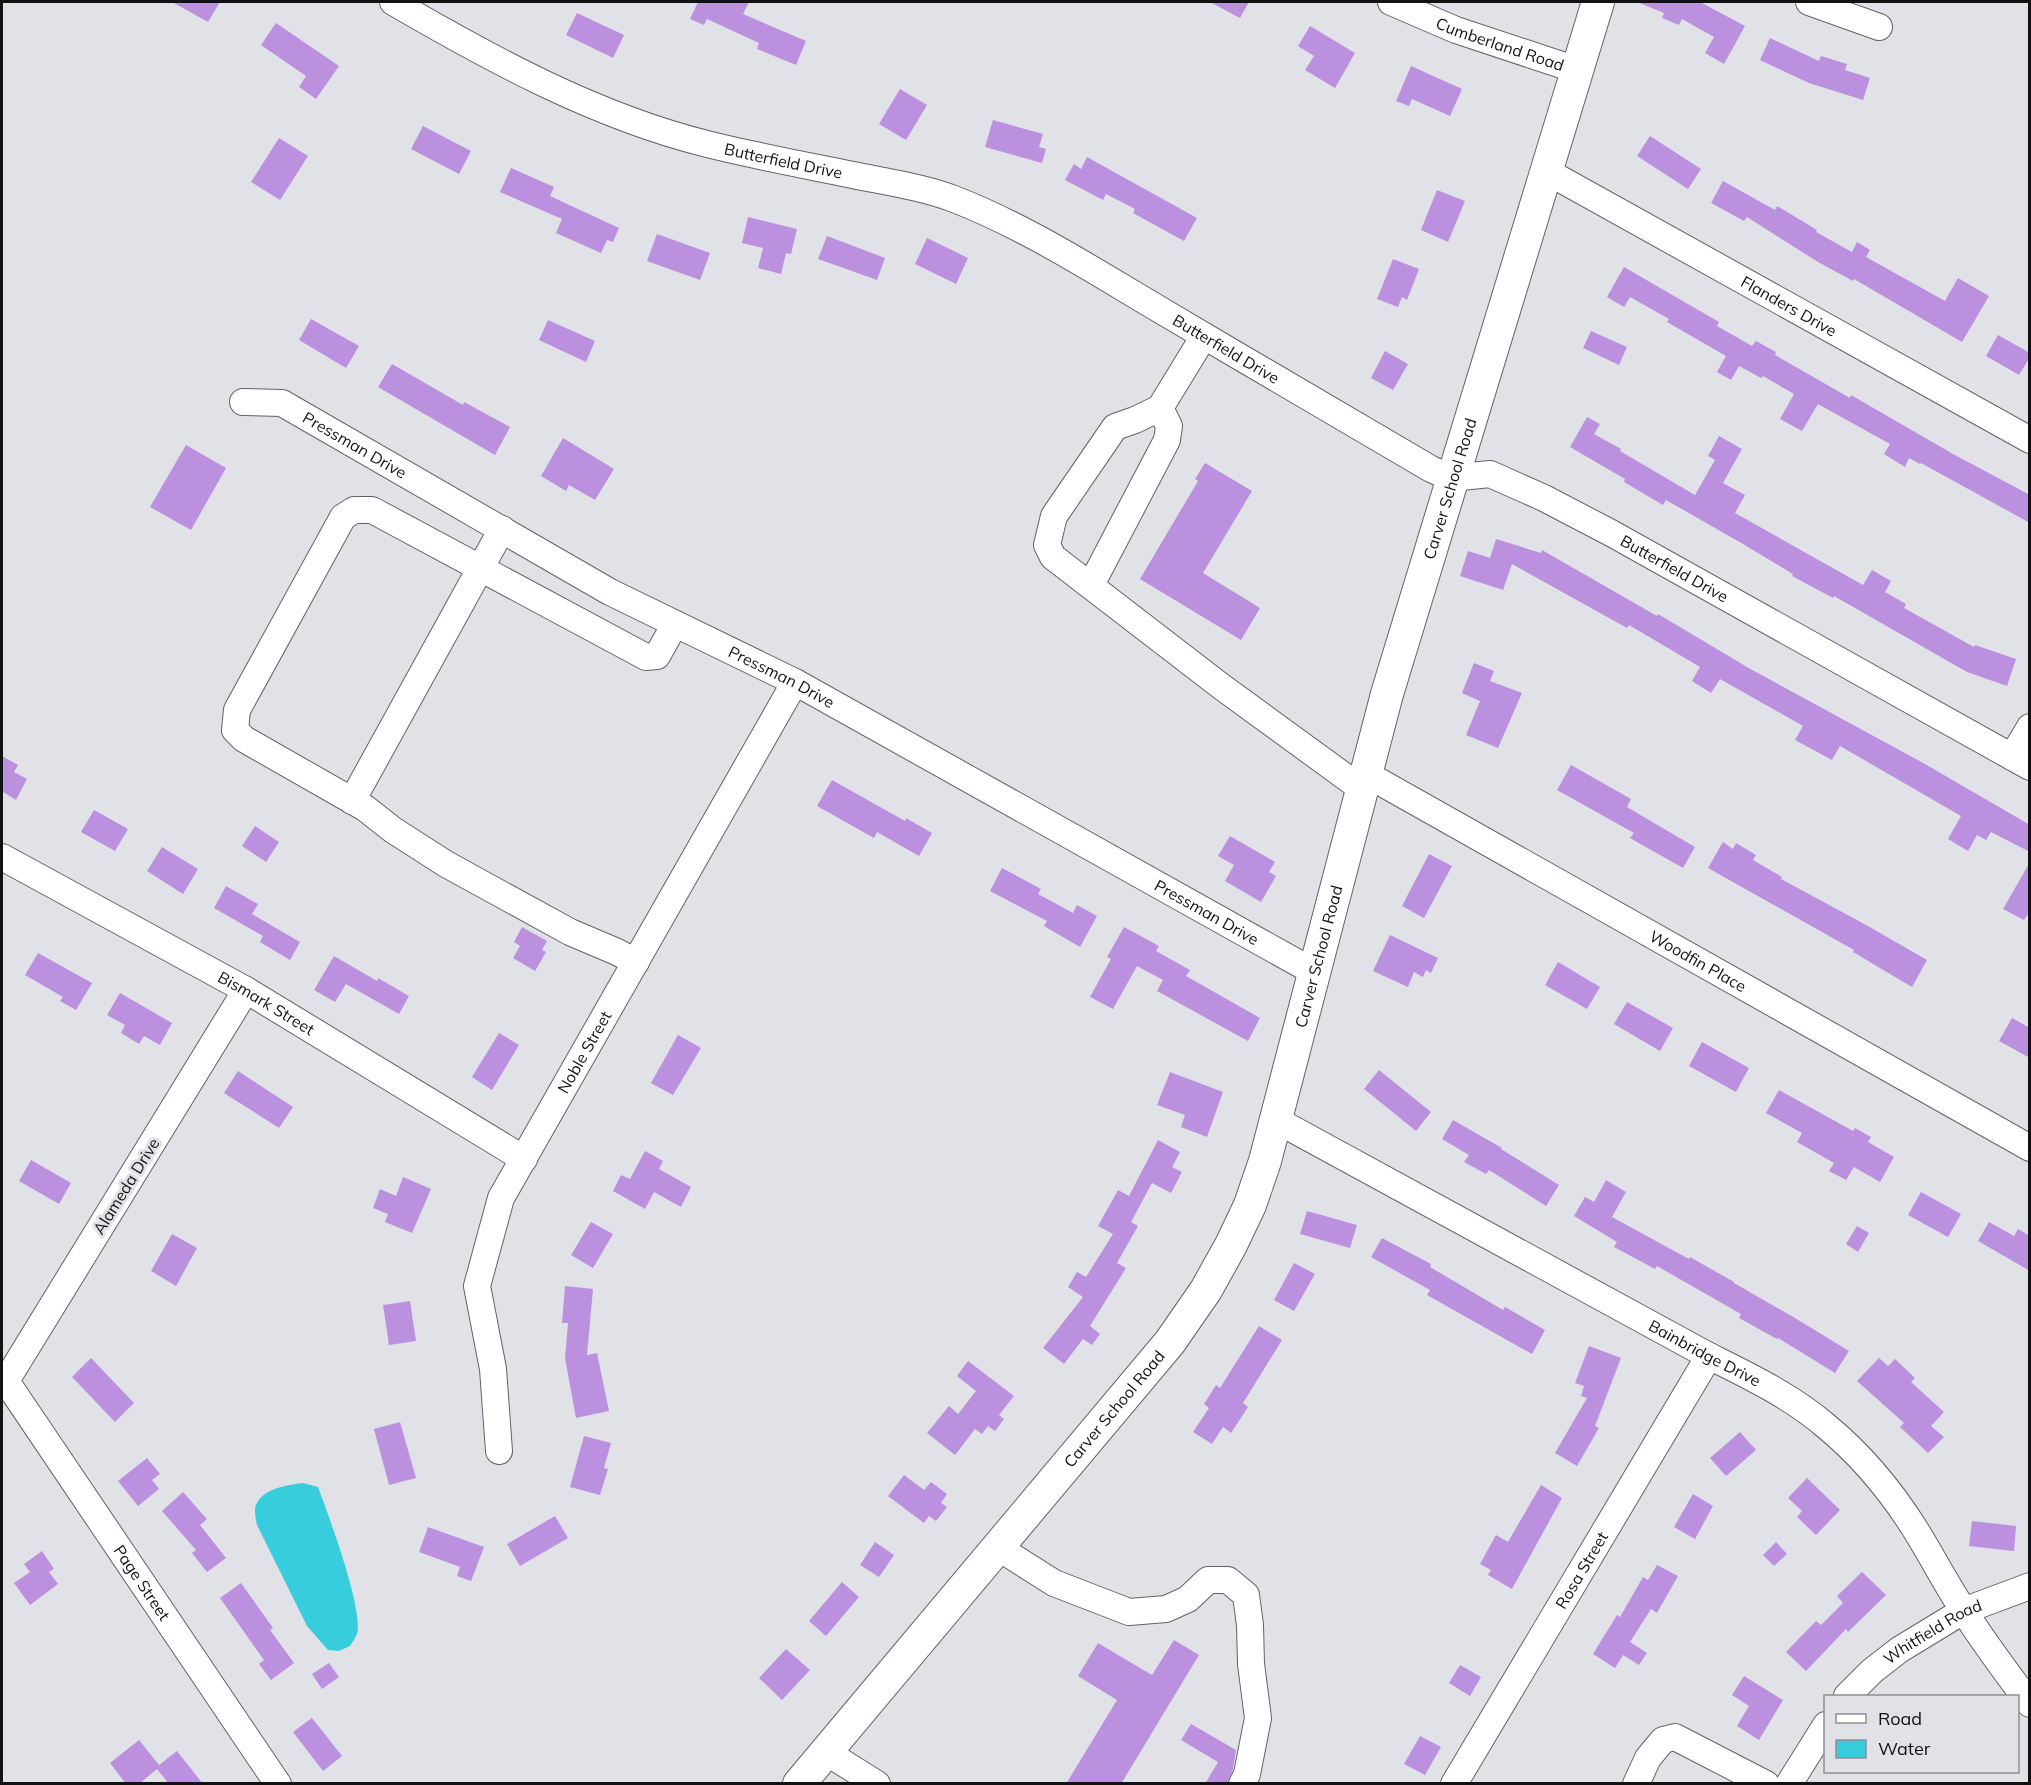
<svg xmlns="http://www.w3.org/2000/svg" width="2031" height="1785" viewBox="0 0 2031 1785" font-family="Mulish,sans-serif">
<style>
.water{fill:#38cddc}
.building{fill:#bb90df}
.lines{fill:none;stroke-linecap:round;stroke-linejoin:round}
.minor-casing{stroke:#626367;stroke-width:28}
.major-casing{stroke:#626367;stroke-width:34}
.minor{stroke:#fff;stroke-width:26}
.major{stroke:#fff;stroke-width:32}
.labels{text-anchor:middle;stroke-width:6;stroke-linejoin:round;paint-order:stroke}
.street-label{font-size:16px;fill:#111213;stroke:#e1e2e7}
</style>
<rect width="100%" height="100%" fill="#e1e2e7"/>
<path class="water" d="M303,1483L318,1487C328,1514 364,1610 357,1634C355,1638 352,1643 350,1646L339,1651L328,1650L307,1626L257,1525C256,1521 255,1515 255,1510C257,1489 287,1485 303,1483Z"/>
<path class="building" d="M172,2H220L208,22Z
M698,2H749L743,14L806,41L796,65L757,49L759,43L707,19L704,25L690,19Z
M1210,2H1249L1240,18Z
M1637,2H1700L1745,26L1724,64L1705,53L1714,37L1682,19L1679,25L1662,18L1664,13Z
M577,13L624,35L613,58L566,35Z
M276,23L339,66L316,99L299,87L306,76L261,45Z
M1310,26L1355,53L1335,88L1305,70L1314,56L1298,46Z
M1770,38L1819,61L1821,56L1847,64L1845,70L1870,78L1863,100L1809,83L1760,60Z
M1411,66L1462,89L1450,116L1412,99L1409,106L1396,101Z
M900,89L927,105L906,140L879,124Z
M993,120L1043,134L1039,147L1046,149L1042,163L985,147Z
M423,126L471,151L459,174L411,149Z
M1650,136L1701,169L1688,189L1637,156Z
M279,138L308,156L280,200L251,182Z
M1087,157L1197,218L1184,241L1133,213L1135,209L1106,194L1103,200L1065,180L1074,164L1081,169Z
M511,168L554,187L550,196L619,228L613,242L607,240L601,253L556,233L562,219L500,192Z
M1723,181L1775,210L1777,206L1817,230L1816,232L1852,252L1857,242L1870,250L1866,257L1945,301L1958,278L1989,296L1962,342L1854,279L1853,281L1818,262L1747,217L1744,221L1711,203Z
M1437,190L1465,201L1448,242L1421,230Z
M748,217L797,229L791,254L786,253L781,274L758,268L763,248L742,243Z
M657,234L710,253L700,280L647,261Z
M827,236L885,258L877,280L818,259Z
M927,238L968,258L956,284L915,264Z
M1393,259L1419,269L1407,300L1402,297L1398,307L1377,299Z
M1624,267L1719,322L1717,326L1752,346L1756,341L1776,352L1775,355L1850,398L1851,395L1953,454L2030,495V523L1921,463L1920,464L1909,458L1905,467L1884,454L1890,444L1818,404L1802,431L1780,419L1794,394L1763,376L1761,378L1739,366L1731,380L1717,372L1726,356L1667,322L1669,319L1630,297L1624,307L1607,297Z
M311,319L359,346L346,368L299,340Z
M548,320L595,341L586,362L539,340Z
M1591,331L1627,347L1619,365L1583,348Z
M1998,335L2030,353V357L2019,375L1986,356Z
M1385,351L1408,364L1393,390L1371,378Z
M392,364L463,405L464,402L510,427L495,455L378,387Z
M1587,417L1600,424L1594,434L1621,449L1620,451L1695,495L1715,460L1708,456L1719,436L1742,449L1723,483L1745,495L1735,513L1863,585L1872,570L1891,581L1885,592L1906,604L1904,608L1974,647L1975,645L2016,659L2007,686L1967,672L1834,596L1833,598L1792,576L1793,574L1743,544L1666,500L1663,505L1624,482L1625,479L1570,447Z
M563,438L614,469L595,500L569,485L566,491L541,476Z
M186,445L226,468L191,530L150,507Z
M1205,463L1252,491L1203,573L1260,608L1241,640L1140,579L1198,481L1195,479Z
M1496,539L1541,553L1542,550L1657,616L1658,614L1747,667L1925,764L2030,825V852L1991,832L1986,840L1977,835L1968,851L1948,839L1961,816L1840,746L1832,760L1795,740L1803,726L1720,679L1711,693L1692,681L1700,667L1629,625L1627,628L1512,564L1503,590L1460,576L1468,551L1490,558Z
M1474,663L1494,671L1490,681L1522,693L1498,748L1466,735L1480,701L1462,693Z
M2,756L18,765L14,772L27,779L16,800L3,792L2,795Z
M1571,765L1631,799L1627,807L1695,847L1683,868L1630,838L1634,833L1557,790Z
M832,780L905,821L906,818L932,833L919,856L877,832L874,838L817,806Z
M94,810L128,829L115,851L81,832Z
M255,826L279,842L266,862L242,846Z
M1230,836L1275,862L1269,872L1276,876L1261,902L1225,881L1234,865L1218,856Z
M1723,842L1733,849L1736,843L1756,855L1753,860L1782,877L1781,879L1868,926L1927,960L1912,987L1853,952L1854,950L1708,868Z
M162,847L198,869L183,894L147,871Z
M1429,854L1452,866L1424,918L1402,906Z
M2030,862V911L2024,920L2003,909Z
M1002,868L1041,889L1038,894L1073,913L1077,905L1097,916L1080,947L1044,926L1047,921L990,891Z
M226,886L258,904L252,914L300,942L290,960L260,942L263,936L214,908Z
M522,927L547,941L542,950L546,952L535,971L513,958L520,946L514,942Z
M1124,927L1159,946L1156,951L1190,970L1186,976L1260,1018L1248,1041L1157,991L1163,980L1137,966L1113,1009L1090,997L1111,959L1107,957Z
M1390,935L1438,958L1431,973L1426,970L1423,977L1414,972L1408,987L1373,971Z
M38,953L92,983L76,1010L60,1001L63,997L25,975Z
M334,956L377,981L378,978L409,996L399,1014L346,984L335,1002L314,990Z
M1558,962L1600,987L1587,1009L1545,985Z
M120,993L172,1023L160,1045L144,1036L139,1044L121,1033L125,1025L107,1015Z
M1627,1002L1673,1028L1660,1051L1614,1024Z
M2012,1018L2030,1028V1058L1999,1041Z
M499,1033L519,1045L492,1090L472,1077Z
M678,1035L701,1048L673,1095L651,1083Z
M1702,1042L1749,1068L1736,1092L1689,1066Z
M1379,1070L1431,1112L1416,1131L1364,1089Z
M238,1071L293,1107L279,1128L224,1093Z
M1170,1072L1223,1092L1207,1137L1181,1127L1185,1115L1157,1105Z
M1779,1090L1853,1131L1855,1128L1871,1137L1868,1142L1894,1157L1880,1182L1854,1167L1846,1180L1829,1171L1834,1163L1797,1142L1802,1133L1766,1113Z
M1453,1120L1502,1148L1501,1149L1559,1185L1546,1206L1489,1170L1486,1174L1464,1162L1469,1155L1442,1139Z
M1158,1140L1180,1152L1172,1167L1182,1172L1171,1193L1152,1183L1131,1222L1138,1226L1117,1263L1126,1268L1090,1326L1100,1334L1092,1345L1083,1339L1064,1364L1043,1348L1083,1297L1068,1287L1077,1272L1086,1277L1113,1234L1098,1226L1118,1190L1129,1196Z
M645,1151L663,1161L659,1169L691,1187L681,1207L654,1192L645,1209L613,1191L621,1175L630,1179Z
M31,1160L71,1183L59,1204L19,1181Z
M403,1177L431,1189L412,1233L385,1222L388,1214L373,1208L380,1189L396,1196Z
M1606,1180L1626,1192L1612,1217L1689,1259L1690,1257L1734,1282V1283L1795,1318L1849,1351L1835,1373L1778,1338L1777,1339L1739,1318L1741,1314L1657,1266L1655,1269L1614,1247L1617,1242L1574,1216L1585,1197L1594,1202Z
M1921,1192L1961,1214L1948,1237L1908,1215Z
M1307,1211L1357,1225L1350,1248L1300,1234Z
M591,1222L613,1234L593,1268L571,1255Z
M1989,1222L2014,1236L2018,1229L2030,1236V1271L1978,1241Z
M1857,1226L1869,1233L1858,1252L1846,1244Z
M172,1234L197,1248L176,1286L151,1271Z
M1382,1238L1431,1264L1430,1267L1503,1310L1505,1307L1545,1330L1532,1354L1427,1295L1430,1290L1371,1257Z
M1294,1263L1315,1274L1294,1311L1274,1300Z
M565,1286L593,1289L587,1355L597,1353L609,1411L576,1418L565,1358L568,1323H562Z
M410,1301L416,1341L389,1345L383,1305Z
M1259,1326L1282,1340L1243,1403L1248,1407L1231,1433L1223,1427L1212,1444L1193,1432L1209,1408L1204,1404L1216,1385L1220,1388Z
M1589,1346L1621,1358L1595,1426L1599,1428L1577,1466L1555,1453L1587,1398L1581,1396L1584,1386L1575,1383Z
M91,1358L134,1403L115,1422L72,1377Z
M1879,1358L1888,1366L1895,1359L1915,1378L1911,1382L1944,1412L1931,1426L1944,1437L1928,1453L1900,1427L1904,1423L1857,1381Z
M968,1361L1014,1396L999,1415L1004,1419L995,1431L988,1426L982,1434L975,1429L955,1455L927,1433L949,1406L958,1414L976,1391L957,1376Z
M400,1422L416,1478L389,1485L374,1429Z
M1740,1432L1756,1450L1726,1476L1710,1458Z
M584,1436L611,1443L604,1468L608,1469L600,1495L570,1487Z
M147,1458L160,1474L152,1480L159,1489L138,1506L118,1481Z
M904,1475L924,1490L931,1482L947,1494L941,1503L947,1507L936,1521L929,1516L924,1523L888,1496Z
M1807,1478L1840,1510L1816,1535L1797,1517L1802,1511L1788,1498Z
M1541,1485L1562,1498L1512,1589L1488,1575L1491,1570L1480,1564L1496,1535L1508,1542Z
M183,1492L207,1519L200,1525L226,1558L207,1572L192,1553L196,1550L162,1511Z
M1693,1494L1713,1506L1695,1539L1674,1527Z
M555,1516L568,1538L520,1566L507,1544Z
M1972,1521L2016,1526L2014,1551L1969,1546Z
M428,1527L484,1547L471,1581L457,1576L460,1567L419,1552Z
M875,1542L894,1555L879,1577L860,1565Z
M1776,1542L1787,1554L1774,1566L1763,1555Z
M42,1551L54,1569L49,1572L58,1584L30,1605L14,1583L30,1572L24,1564Z
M1657,1565L1678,1576L1657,1613L1651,1609L1630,1642L1647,1653L1639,1665L1623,1655L1615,1668L1593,1654L1617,1615L1620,1617L1643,1577L1648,1580Z
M1862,1572L1886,1595L1848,1632L1846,1629L1806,1671L1786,1652L1816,1621L1821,1625L1843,1603L1837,1596Z
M842,1582L859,1597L826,1636L809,1621Z
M241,1583L273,1628L270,1630L294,1663L271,1680L259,1664L264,1660L220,1598Z
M1174,1640L1199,1655L1121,1784H1066L1117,1700L1078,1676L1098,1643L1152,1675Z
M786,1649L810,1670L782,1700L759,1678Z
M329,1663L339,1677L322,1689L312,1674Z
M1460,1665L1481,1677L1470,1696L1449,1683Z
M1744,1676L1783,1700L1759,1740L1737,1726L1749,1706L1732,1695Z
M312,1718L342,1756L323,1771L293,1732Z
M1191,1724L1236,1750L1233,1769L1227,1784H1205L1218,1762L1181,1740Z
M1420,1736L1441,1747L1425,1775L1404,1764Z
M139,1740L159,1765L177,1751L203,1784H169L157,1769L139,1784H126L110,1763Z"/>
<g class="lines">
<defs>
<g id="minor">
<path id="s1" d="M393,2C491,59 595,116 707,144C755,156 804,165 853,175C887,182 922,187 954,199C1026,227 1091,269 1157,308C1248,362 1339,415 1431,469L1451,478L1490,474L1544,498L1611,533L2030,767"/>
<path id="s2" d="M1391,2L1456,30L1577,70"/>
<path d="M1809,2L1879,27"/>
<path id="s3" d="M1546,171L2030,440"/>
<path d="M1204,336L1160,408L1135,420L1115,427L1054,516L1047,545L1053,557L1222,687L1362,789"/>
<path id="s4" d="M243,402L282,403L610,592L795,682L1314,972"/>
<path d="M1091,585L1167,440L1169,426L1160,408"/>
<path d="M2012,757L2030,727"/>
<path id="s5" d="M1366,774L2030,1148"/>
<path d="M352,801L502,529"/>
<path id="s6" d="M2,857L246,990L524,1159"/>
<path d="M636,962L617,952L570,932L446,864L393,830L365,808L244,739L235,730L237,710L343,517L354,510H372L646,657L657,656L675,624"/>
<path id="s7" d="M246,990L6,1381L278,1784"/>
<path id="s8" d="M1276,1120L1709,1356C1749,1376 1791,1396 1826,1426C1860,1454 1891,1491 1915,1529C1932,1556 1946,1584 1964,1611C1984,1643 2007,1673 2030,1704"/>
<path id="s9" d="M499,1451L493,1369L477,1286L501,1198L795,682"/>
<path d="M999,1548L1054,1583L1129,1612L1166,1609L1188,1599L1208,1580H1228L1246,1595L1250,1625L1251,1664L1258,1718L1247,1774L1242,1784"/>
<path id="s10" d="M1847,1696L1872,1671L1899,1650L1963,1611L2030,1586"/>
<path d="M826,1752L877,1784"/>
<path id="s11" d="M1454,1784L1709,1356"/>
<path d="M1636,1784L1648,1758L1663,1740L1675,1737L1766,1784"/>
<path d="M1789,1784L1826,1725"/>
</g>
<g id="major">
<path id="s12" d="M799,1784L1170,1342L1206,1290L1231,1245L1250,1205L1265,1161L1387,694L1598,2"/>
</g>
</defs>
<use href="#minor" class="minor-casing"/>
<use href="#major" class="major-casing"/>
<use href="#minor" class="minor"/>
<use href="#major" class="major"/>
</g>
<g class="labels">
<g class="street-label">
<text dy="6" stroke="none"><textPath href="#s2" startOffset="117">Cumberland Road</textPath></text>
<text dy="6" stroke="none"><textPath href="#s1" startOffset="424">Butterfield Drive</textPath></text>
<text dy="6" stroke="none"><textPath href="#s3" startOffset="278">Flanders Drive</textPath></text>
<text dy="6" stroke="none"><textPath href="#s1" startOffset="910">Butterfield Drive</textPath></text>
<text dy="6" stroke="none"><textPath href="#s4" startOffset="123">Pressman Drive</textPath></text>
<text dy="6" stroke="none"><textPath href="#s12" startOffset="1480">Carver School Road</textPath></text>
<text dy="6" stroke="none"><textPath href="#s1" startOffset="1416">Butterfield Drive</textPath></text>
<text dy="6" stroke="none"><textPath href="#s4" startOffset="609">Pressman Drive</textPath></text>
<text dy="6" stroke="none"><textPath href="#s4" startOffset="1095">Pressman Drive</textPath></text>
<text dy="6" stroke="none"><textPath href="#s12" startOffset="994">Carver School Road</textPath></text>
<text dy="6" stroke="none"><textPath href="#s5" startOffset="381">Woodfin Place</textPath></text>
<text dy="6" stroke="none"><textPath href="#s6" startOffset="302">Bismark Street</textPath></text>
<text dy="6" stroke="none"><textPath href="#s9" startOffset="426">Noble Street</textPath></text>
<text transform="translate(126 1186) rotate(-58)" y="6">Alameda Drive</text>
<text dy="6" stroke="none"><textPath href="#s8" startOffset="488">Bainbridge Drive</textPath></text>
<text dy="6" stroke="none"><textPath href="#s12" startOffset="490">Carver School Road</textPath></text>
<text dy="6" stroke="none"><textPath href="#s11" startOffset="249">Rosa Street</textPath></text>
<text dy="6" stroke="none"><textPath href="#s7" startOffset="702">Page Street</textPath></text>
<text dy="6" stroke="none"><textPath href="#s10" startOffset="108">Whitfield Road</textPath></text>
</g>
</g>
<rect width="2031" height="1785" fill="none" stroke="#111213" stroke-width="6"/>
<rect x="1824" y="1695" width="195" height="78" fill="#e1e2e7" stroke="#8e8f92" stroke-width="1.5"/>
<rect x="1836" y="1714" width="30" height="9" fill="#ffffff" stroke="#8e8f92" stroke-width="1.5"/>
<text x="1878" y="1725" font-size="18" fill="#111213">Road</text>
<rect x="1836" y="1740" width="30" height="18" fill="#38cddc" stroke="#8e8f92" stroke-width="1.5"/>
<text x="1878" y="1755" font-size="18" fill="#111213">Water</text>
</svg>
